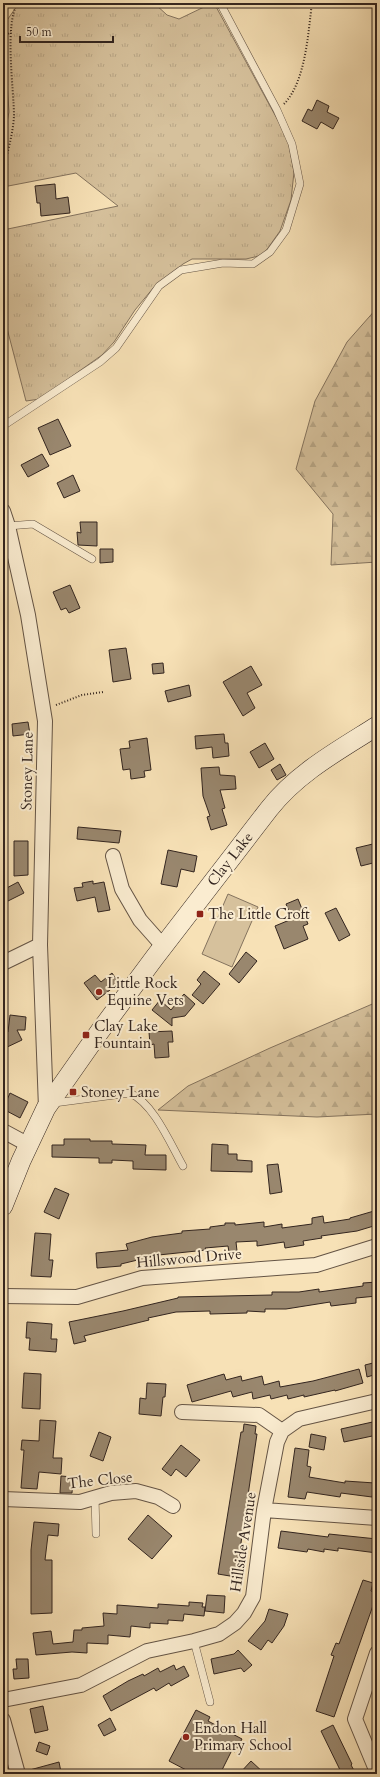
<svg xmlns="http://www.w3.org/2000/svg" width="380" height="1777" viewBox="0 0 380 1777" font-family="Cardo,serif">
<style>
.grass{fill:url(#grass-tufts);stroke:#84735e}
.forest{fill:url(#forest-firs);stroke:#84735e}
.pitch{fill:#d6c19c;stroke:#84735e}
.building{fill:#99876e;stroke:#33251f}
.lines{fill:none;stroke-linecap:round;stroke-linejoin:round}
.lane-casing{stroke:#645445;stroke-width:8}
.street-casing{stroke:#645445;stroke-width:16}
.secondary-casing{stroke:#33251f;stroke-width:20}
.path{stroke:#33251f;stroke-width:2;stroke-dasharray:1 2;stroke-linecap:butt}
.lane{stroke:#faecd0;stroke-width:7}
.street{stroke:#faecd0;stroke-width:14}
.secondary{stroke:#faecd0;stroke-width:19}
.poi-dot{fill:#8f2418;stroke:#faecd0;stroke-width:1.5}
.labels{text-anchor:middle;stroke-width:4;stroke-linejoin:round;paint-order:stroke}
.street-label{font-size:15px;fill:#33251f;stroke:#faecd0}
.poi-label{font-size:15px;fill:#33251f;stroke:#faecd0;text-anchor:start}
</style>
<defs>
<pattern id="grass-tufts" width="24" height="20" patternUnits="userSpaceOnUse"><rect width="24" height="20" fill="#d6c19c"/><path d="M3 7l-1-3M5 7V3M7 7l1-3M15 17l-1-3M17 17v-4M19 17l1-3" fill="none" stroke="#b8a686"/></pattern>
<pattern id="forest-firs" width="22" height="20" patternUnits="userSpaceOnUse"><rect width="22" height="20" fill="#d6c19c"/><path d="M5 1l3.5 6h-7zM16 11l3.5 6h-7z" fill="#b8a686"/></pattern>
</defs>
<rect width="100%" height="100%" fill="#f7e1b6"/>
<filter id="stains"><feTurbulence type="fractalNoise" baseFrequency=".005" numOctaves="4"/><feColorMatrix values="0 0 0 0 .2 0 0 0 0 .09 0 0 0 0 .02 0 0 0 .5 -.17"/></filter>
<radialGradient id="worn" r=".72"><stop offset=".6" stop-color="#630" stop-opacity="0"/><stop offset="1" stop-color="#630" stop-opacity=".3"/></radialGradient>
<path class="grass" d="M19,3H154L167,15L179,19L204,7L208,3H214L288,139L294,172L291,200L280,231L263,255L246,259H192L183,264L154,287L135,310L114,342L102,355L40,399L26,401L3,313V230L118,206L76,173L3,187V143L9,112L3,26Z"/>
<path class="forest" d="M377,308V562L331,565L333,514L296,469L315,401L347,342Z
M377,1002V1114L317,1117L158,1110L188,1086L270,1048Z"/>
<path class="pitch" d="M228,894L258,907L232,967L202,954Z"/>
<path class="building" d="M317,100L329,106L327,112L339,118L333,129L321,122L317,129L302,121L308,109L312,111Z
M55,184L56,199L68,197L70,213L41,216L40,203H37L35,186Z
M58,419L71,446L50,455L38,428Z
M42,454L49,466L28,477L21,465Z
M73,475L80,491L64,498L57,483Z
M80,522H97V546L78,545L77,532L81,533Z
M100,549H113V562L100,563Z
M70,585L80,608L69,613L66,608L61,610L53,592Z
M126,648L131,679L113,682L109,650Z
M163,663L164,673L153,674L152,664Z
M251,666L262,685L247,693L255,708L243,716L223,682Z
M189,685L191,696L168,702L165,691Z
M28,722L30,734L13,736L12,724Z
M224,734L225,743H228L229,756L213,758L212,747L196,749L195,736Z
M147,738L151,770L144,771L145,777L131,779L130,769L123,770L120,749L130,748L129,741Z
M265,743L274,759L259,768L250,752Z
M280,764L286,775L277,780L271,770Z
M219,767L220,775L235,776L236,789L220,790L225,808L222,809L227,825L211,830L207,817L210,816L203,796L201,768Z
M78,827L121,831L119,843L77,839Z
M14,841H28V875L14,876Z
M377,843V862L361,866L356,848Z
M168,850L197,856L194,872L181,869L177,887L161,884Z
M93,881V884L104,882L110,910L98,912L95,897L77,901L74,888L83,887L82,883Z
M18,882L24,893L6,902L3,896V890Z
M298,899L308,924L303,926L308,939L284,949L275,926L292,919L286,904Z
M336,908L350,935L339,941L325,913Z
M246,952L257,961L239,983L229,974Z
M204,971L220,984L203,1004L192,995L201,984L197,980Z
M112,973L119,983L97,1000L84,983L95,975L101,982Z
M184,994L195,1004L185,1016L172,1018V1026L152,1010L160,1000L171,1010Z
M10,1015L26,1017L25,1030H17L22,1040L3,1049V1034L8,1032Z
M172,1031L173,1042H168L169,1057L155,1058L154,1044L150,1045L149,1032Z
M10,1093L28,1102L20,1118L3,1109Z
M64,1139H90V1141H112V1144L146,1145L145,1155H166V1170L133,1169V1161L112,1160V1163H99V1158L52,1157V1145H64Z
M212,1144L228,1145V1154H237V1160L252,1161V1172L211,1171Z
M278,1164L282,1192L270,1194L267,1165Z
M55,1188L69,1194L59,1219L44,1212Z
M374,1211L377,1225L357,1231L321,1236L322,1238L303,1241L304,1245L285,1248L284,1242L257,1246V1241L236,1242L237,1251L229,1252L228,1246L205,1248L206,1250L149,1256L150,1257L121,1264V1266L97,1268L96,1253L128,1250L126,1244L152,1237L182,1233V1231L210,1229V1227L225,1225V1223H235V1225L264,1222V1227L282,1224V1228L312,1224V1218L323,1216L324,1223L350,1219V1218Z
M35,1233L51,1234L49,1260H53L51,1277L31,1276Z
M377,1282V1296L356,1298V1303L331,1306L330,1302L286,1309H265V1312L247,1311V1313L210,1314V1311L176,1312L148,1318L149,1320L84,1336L86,1341L74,1344L69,1322L123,1311L178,1298V1297L272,1295V1292H299L319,1289V1292L363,1286V1283Z
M27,1322L52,1324L51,1339H57L56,1352L29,1350L30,1338H26Z
M377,1362V1374L367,1377L365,1365Z
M359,1369L363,1383L335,1391V1390L304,1397V1395L288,1399L287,1395L271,1399L270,1395L253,1399L252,1392L233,1397L231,1391L192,1402L187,1385L224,1374L226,1380L241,1376L242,1381L262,1376L264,1385L279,1381L280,1387L313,1381Z
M24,1373L41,1374L40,1409L22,1408Z
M147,1383L166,1384L165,1397H163L161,1416L139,1414L140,1398L146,1399Z
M40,1420L56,1421L53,1458H62L61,1474L39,1472L37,1489L21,1488L24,1450H21L22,1440L39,1441Z
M377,1421V1435L344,1442L341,1429Z
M244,1424L256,1426L255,1434H257L236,1577L218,1574L241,1432H243Z
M99,1432L111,1437L103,1461L90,1456Z
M311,1434L326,1437L324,1450L309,1447Z
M181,1445L200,1460L186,1477L176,1469L171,1476L162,1469Z
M295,1448L309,1450L307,1466L311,1467L309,1477L345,1483V1481L375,1483L372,1497L341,1493L340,1497L307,1492L305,1499L288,1497Z
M61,1476L73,1477L72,1493H60Z
M148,1515L172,1536L152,1559L128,1539Z
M34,1522L59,1524L58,1536L48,1535L45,1560H52V1613L31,1614V1550Z
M281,1531L328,1537L329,1534L377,1539V1553L338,1548V1551L324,1549V1552L308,1549L307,1552L278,1548Z
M363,1580L373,1583L371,1591L377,1594L334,1717L316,1711L334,1656L331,1655L336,1643L339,1644Z
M207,1595L225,1596L224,1613L205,1611Z
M189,1602L203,1603L202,1607H205L204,1616L184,1614L183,1621L168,1620V1624L150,1623V1628L131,1626L130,1637L108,1635V1644L87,1643V1653L72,1652L36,1655L33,1633L51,1631L53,1644L73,1642L74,1630H82V1628L104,1626L103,1613L117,1614V1605L158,1608V1604L189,1606Z
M269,1609L288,1614L284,1626L272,1643L268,1640L261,1650L248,1641L265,1621Z
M238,1650L252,1665L244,1672L241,1668L214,1674L211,1659L234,1654Z
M16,1659H28L29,1678L14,1679L13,1669H17Z
M174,1665L176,1670L184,1666L189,1676L171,1686L169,1683L156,1691L154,1688L111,1711L103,1696L128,1681L143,1674L144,1676L158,1668L160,1672Z
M43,1706L48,1730L35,1733L30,1709Z
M196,1710L210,1717L208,1721L242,1739L235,1752L232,1750L220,1774H187L188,1771L169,1761Z
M110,1718L116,1730L104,1736L98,1725Z
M333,1725L352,1764L351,1765L356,1774H342L321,1731Z
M39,1742L50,1746L47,1755L36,1751Z
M251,1761L265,1774H239Z
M59,1762L61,1772L53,1774H26V1771Z"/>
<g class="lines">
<defs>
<path id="lane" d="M3,426L100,362L116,348L159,286L181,270L223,263L253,264L270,252L286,230L300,184L292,144L277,110L220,3
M8,526L33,524L92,559
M54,1103L130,1093C154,1104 170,1143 183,1166
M95,1497L96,1534
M194,1641L210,1702"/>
<path id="street" d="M3,511L8,526L28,615L45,721L40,945L46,1108
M113,856L122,889L140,920L163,946
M3,963L40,945
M3,1131L29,1145
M3,1296L77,1297L142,1278L316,1265L377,1246
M182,1412L259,1415L282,1431
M3,1499L80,1502L111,1493L136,1491L158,1497L173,1506
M264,1510L377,1518
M377,1653L355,1719L377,1772
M3,1700L81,1685L147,1651L194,1641L219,1634L235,1623L244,1613L253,1597L264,1510L277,1442L282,1431L299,1419L377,1401
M3,1720L18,1774"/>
<path id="secondary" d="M3,1206L21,1161L46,1108L100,1031L155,957L269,809C297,773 339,750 377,726"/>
</defs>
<use href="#lane" class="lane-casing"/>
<use href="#street" class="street-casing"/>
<use href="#secondary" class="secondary-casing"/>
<path class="path" d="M3,37L11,32
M284,104C306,81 308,33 312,3
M3,171C7,154 13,134 14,116C14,91 4,22 18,3
M56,705L82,695L103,692"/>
<use href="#lane" class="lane"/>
<use href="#street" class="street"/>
<use href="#secondary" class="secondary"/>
</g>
<g class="poi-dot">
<rect x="196" y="910" width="8" height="8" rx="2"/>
<circle cx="99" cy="992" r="4"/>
<rect x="82" y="1031" width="8" height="8" rx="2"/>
<rect x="69" y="1088" width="8" height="8" rx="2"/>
<circle cx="186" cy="1737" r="4"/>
</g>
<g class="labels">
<g class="street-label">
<text transform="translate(27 771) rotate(-89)" y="5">Stoney Lane</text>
<text transform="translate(230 859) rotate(-52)" y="5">Clay Lake</text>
<text transform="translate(189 1258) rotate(-5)" y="5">Hillswood Drive</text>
<text transform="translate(100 1480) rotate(-6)" y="5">The Close</text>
<text transform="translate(243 1542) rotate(-81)" y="5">Hillside Avenue</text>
</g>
<g class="poi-label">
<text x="208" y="919">The Little Croft</text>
<text x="107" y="988">Little Rock<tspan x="107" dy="17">Equine Vets</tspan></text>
<text x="94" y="1031">Clay Lake<tspan x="94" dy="17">Fountain</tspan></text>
<text x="81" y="1097">Stoney Lane</text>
<text x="194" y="1733">Endon Hall<tspan x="194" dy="17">Primary School</tspan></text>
</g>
</g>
<rect width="380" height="1777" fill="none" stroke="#f7e1b6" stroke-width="16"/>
<rect x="4" y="4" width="372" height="1769" fill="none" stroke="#33251f" stroke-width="2"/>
<rect x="8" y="8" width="364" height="1761" fill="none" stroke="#33251f"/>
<path d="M20 36v6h93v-6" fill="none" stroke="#33251f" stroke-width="2"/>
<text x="26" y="36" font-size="12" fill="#33251f" stroke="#faecd0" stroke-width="3" paint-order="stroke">50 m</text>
<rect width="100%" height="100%" filter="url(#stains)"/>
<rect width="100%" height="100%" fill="url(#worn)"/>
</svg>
